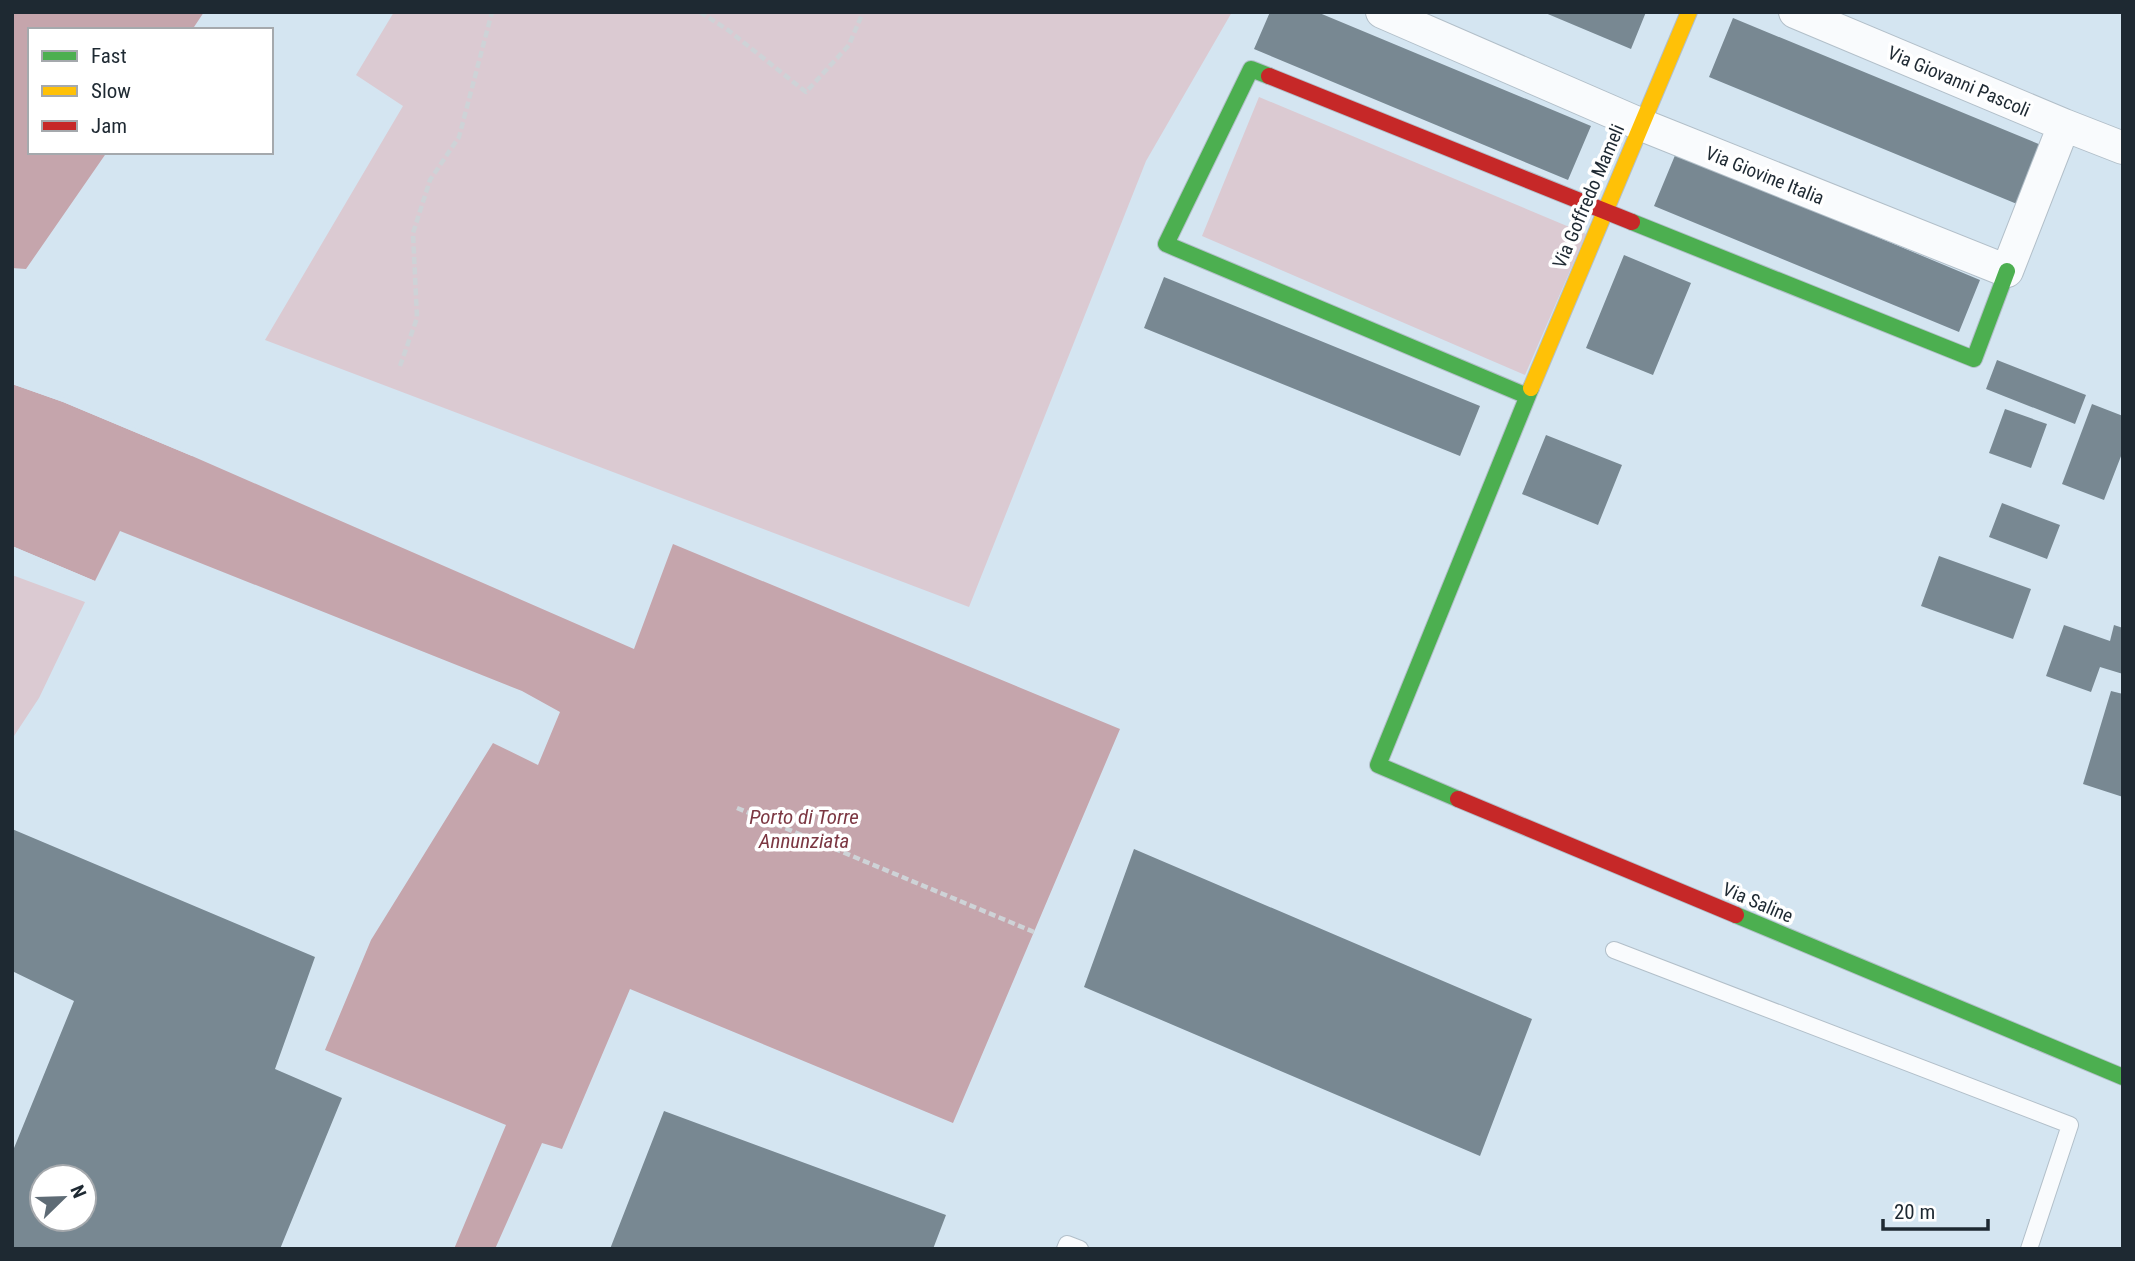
<svg xmlns="http://www.w3.org/2000/svg" width="2135" height="1261" viewBox="0 0 2135 1261" font-family="'Roboto Condensed',sans-serif">
<style>
.green{fill:#dbcad2}
.water{fill:#c5a5ac}
.pier{fill:#d4e5f1}
.building{fill:#788892;fill-rule:evenodd}
.lines{fill:none;stroke-linecap:round;stroke-linejoin:round}
.lane-casing{stroke:#b2bfc9;stroke-width:18}
.street-casing{stroke:#b2bfc9;stroke-width:34}
.fast-casing{stroke:#b2bfc9;stroke-width:18}
.slow-casing{stroke:#b2bfc9;stroke-width:18}
.jam-casing{stroke:#b2bfc9;stroke-width:18}
.path{stroke:#ced3d7;stroke-width:4.5;stroke-dasharray:7 3.5;stroke-linecap:butt}
.lane{stroke:#f9fbfd;stroke-width:16}
.street{stroke:#f9fbfd;stroke-width:32}
.fast{stroke:#4caf50;stroke-width:16}
.slow{stroke:#ffc107;stroke-width:16}
.jam{stroke:#c62828;stroke-width:16}
.labels{text-anchor:middle;stroke-width:7;stroke-linejoin:round;paint-order:stroke}
.street-label{font-size:19px;fill:#1e2932;stroke:#fff}
.water-label{font-size:21px;font-style:italic;fill:#7c3742;stroke:#fff}
</style>
<rect width="100%" height="100%" fill="#d4e5f1"/>
<path class="green" d="M394,12H1232L1146,161L969,607L265,340L403,106L356,75Z
M1259,97L1586,234L1525,375L1202,236Z
M12,575L85,602L39,698L12,739Z"/>
<path class="water" d="M12,12H204L192,30H30V152H107L26,269L12,268Z
M12,384L63,402L192,456L634,649L673,544L1120,729L953,1123L630,989L562,1149L542,1143L495,1249H454L506,1125L325,1050L371,940L493,743L538,765L560,712L522,691L120,531L95,581L12,546Z"/>
<path class="pier" d="M12,381L65,398L193,453L192,456L63,402L12,384Z
M12,546L95,581L93,584L12,550Z"/>
<path class="building" d="M1270,12H1317L1591,126L1568,180L1254,49Z
M1543,12H1646L1631,49Z
M1733,18L2041,145L2017,204L1709,77Z
M1676,153L1980,280L1959,332L1654,206Z
M1624,255L1691,283L1653,375L1586,348Z
M1164,277L1480,406L1460,456L1144,328Z
M1997,360L2086,395L2075,424L1986,389Z
M2092,404L2123,416V451L2104,500L2062,484Z
M2005,409L2047,424L2031,468L1989,453Z
M1546,435L1622,465L1598,525L1522,494Z
M2002,503L2060,525L2047,559L1989,537Z
M1939,556L2031,589L2013,639L1921,606Z
M2064,625L2110,641L2114,625L2123,628V674L2100,667L2091,692L2046,676Z
M2111,691L2123,694V797L2083,784Z
M12,829L315,957L275,1069L342,1098L280,1249H12V1153L74,1001L12,971ZM42,1177H84V1219H42Z
M1134,849L1532,1019L1480,1156L1084,987Z
M664,1111L946,1215L933,1249H610Z"/>
<g class="lines">
<defs>
<path id="lane" d="M1614,950L2070,1125L2029,1249
M1065,1249L1067,1244L1080,1249"/>
<path id="street" d="M1382,12L1642,125L2007,271L2064,125
M1795,12L2064,125L2123,148"/>
<path id="fast" d="M1269,76L1251,69L1166,244L1527,396
M1632,222L1974,359L2007,271
M1458,799L1378,765L1531,388
M1736,915L2123,1077"/>
<path id="slow" d="M1531,388L1689,12"/>
<path id="jam" d="M1269,76L1632,222
M1458,799L1736,915"/>
</defs>
<use href="#lane" class="lane-casing"/>
<use href="#street" class="street-casing"/>
<use href="#fast" class="fast-casing"/>
<use href="#slow" class="slow-casing"/>
<use href="#jam" class="jam-casing"/>
<path class="path" d="M700,12L728,30L806,92L849,45L863,12
M400,366L417,318L413,233L430,180L459,137L492,12
M737,808L1034,932"/>
<use href="#lane" class="lane"/>
<use href="#street" class="street"/>
<use href="#fast" class="fast"/>
<use href="#slow" class="slow"/>
<use href="#jam" class="jam"/>
</g>
<g class="labels">
<g class="street-label">
<text transform="translate(1959 81) rotate(23)" y="7">Via Giovanni Pascoli</text>
<text transform="translate(1765 175) rotate(22)" y="7">Via Giovine Italia</text>
<text transform="translate(1588 196) rotate(-67)" y="7">Via Goffredo Mameli</text>
<text transform="translate(1758 902) rotate(23)" y="7">Via Saline</text>
</g>
<g class="water-label">
<text x="804" y="824">Porto di Torre<tspan x="804" dy="24">Annunziata</tspan></text>
</g>
</g>
<rect width="2135" height="1261" fill="none" stroke="#1e2932" stroke-width="28"/>
<rect x="28" y="28" width="245" height="126" fill="#ffffff" stroke="#a5a9ad" stroke-width="2"/>
<rect x="42" y="51" width="35" height="10" fill="#4caf50" stroke="#a5a9ad" stroke-width="2"/>
<text x="91" y="63" font-size="21" fill="#1e2932">Fast</text>
<rect x="42" y="86" width="35" height="10" fill="#ffc107" stroke="#a5a9ad" stroke-width="2"/>
<text x="91" y="98" font-size="21" fill="#1e2932">Slow</text>
<rect x="42" y="121" width="35" height="10" fill="#c62828" stroke="#a5a9ad" stroke-width="2"/>
<text x="91" y="133" font-size="21" fill="#1e2932">Jam</text>
<g transform="translate(63 1198) rotate(67)"><circle r="33" fill="#ffffff" stroke="#a5a9ad" stroke-width="2"/>
<path d="M0-5L12 26L0 18L-12 26Z" fill="#5e6b75"/>
<text y="-10" font-size="19" font-weight="bold" text-anchor="middle" fill="#1e2932">N</text>
</g>
<path d="M1883 1219v10h105v-10" fill="none" stroke="#1e2932" stroke-width="3.5"/>
<text x="1894" y="1219" font-size="21" fill="#1e2932" stroke="#ffffff" stroke-width="5" paint-order="stroke">20 m</text>
</svg>
